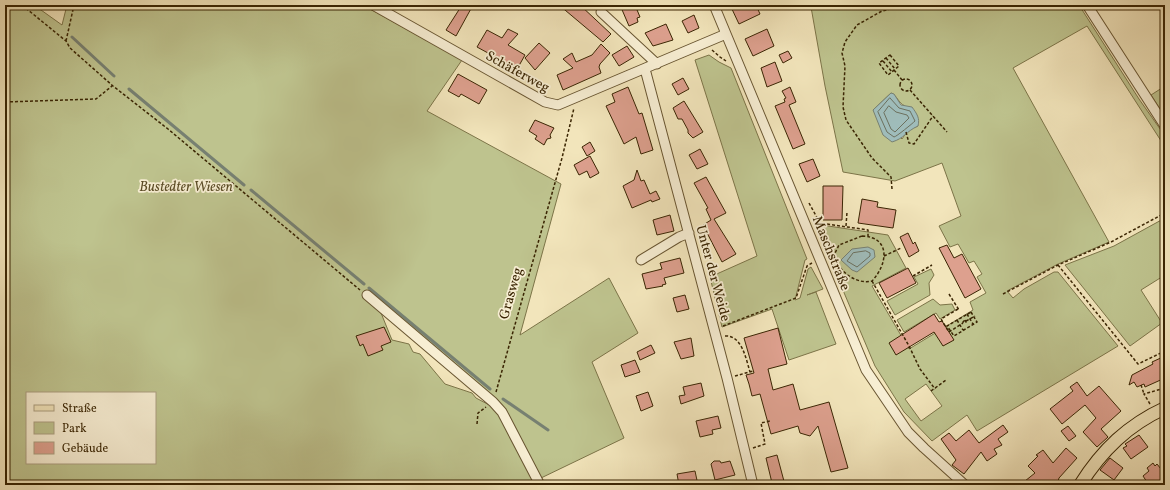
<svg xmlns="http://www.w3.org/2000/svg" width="1170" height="490" viewBox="0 0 1170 490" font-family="Vollkorn,serif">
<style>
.green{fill:#bec38e;stroke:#7c7448;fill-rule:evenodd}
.water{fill:#9fbcba;stroke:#778071}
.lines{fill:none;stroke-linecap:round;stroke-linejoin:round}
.shore{stroke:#6c705e;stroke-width:1}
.stream{stroke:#778071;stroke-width:3}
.building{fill:#dda08e;stroke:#3a2503}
.minor-casing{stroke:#685531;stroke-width:11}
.major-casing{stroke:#3a2503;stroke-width:14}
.path{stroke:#3a2503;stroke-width:1.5;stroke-dasharray:3 2;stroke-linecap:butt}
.minor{stroke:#f7eed3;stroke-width:9}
.major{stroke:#f2e5bb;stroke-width:12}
.labels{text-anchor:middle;stroke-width:3.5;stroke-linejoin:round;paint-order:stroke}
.street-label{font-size:14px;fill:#3a2503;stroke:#f7eed3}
.park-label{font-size:14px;font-style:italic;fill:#5b4c26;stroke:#f7eed3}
</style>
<rect width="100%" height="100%" fill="#f2e5bb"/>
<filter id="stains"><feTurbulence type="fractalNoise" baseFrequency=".005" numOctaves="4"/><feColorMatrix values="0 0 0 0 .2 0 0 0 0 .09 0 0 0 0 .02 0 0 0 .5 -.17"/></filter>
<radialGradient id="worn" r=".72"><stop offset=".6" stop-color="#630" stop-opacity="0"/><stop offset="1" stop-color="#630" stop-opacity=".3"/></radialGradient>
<path class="green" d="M5,5H34L62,25L67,5H363L462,60L427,111L561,184L520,335L609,278L638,333L592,362L624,438L541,478L500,404L379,308L392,340L409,344L413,352L420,354L445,384L472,393L476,398L495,408L537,485H5ZM27,393H155V463H27Z
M815,5H1079L1139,99L1165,136V147L1087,26L1013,68L1109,242L1058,264L1007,291L1013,298L1024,289L1054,272H1058L1118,346L977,431L967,415L932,441L904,412L875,366L815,224L888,235L906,268L872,286L909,349L973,310L970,302L986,293L977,277L982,274L974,261L969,263L958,244L950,247L939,226L961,216L942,163L895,181L843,172L825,86L811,7ZM891,93C897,95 898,103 905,106L918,126L908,130L902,139L873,110ZM926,384L942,406L921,421L905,399Z
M709,55L719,62L731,68L807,259L805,260L795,300L800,298L808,269L811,267L823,289L807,295L816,292L836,344L789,360L772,309L722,327L710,277L757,256L695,60Z
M1165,86V117L1151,95Z
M1165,218V275L1141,290L1162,323L1130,346L1065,265L1114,246Z
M931,269L934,275L929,283L930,295L895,315L887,301L918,284L914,277Z
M933,299L940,305L952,304L955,310L940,319L936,313L904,332L897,320Z"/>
<path class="water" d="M891,93L894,94L901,105L912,107C917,114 920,118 918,126C905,132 905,138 892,142L883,135L873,110Z
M868,247L874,250L875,257L857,272L852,270L841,260L852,249Z"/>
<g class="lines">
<path class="shore" d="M890,98L899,108L910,111L915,121C913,123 896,137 894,137L887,132L878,112Z
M889,106L896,112L907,115L909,118L895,132L891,129L884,113Z
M866,251L870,253V256L857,267L847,261L853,253Z"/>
<path class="stream" d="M72,37L114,76
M129,89L244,185
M251,190L364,284
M369,288L490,389
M503,399L548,430"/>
</g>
<path class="building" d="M462,5H473L456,36L446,30Z
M559,5H580L611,34L603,42Z
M620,5H635L640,17L637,18L638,22L629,26Z
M735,5H756L760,14L739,24L731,7Z
M694,15L699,28L688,33L682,21Z
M666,24L673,40L653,46L645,33Z
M508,29L518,34L508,45L525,55L516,71L501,64L498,61L499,59L477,47L487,30L502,38Z
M767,29L774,46L753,56L745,39Z
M539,43L550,53L535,70L525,58Z
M601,44L610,53L600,64L599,67L601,73L563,90L557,75L573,68L563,59L572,53L576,62L592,55Z
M627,46L634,57L619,66L612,55Z
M788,51L792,58L783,63L779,55Z
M775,62L782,81L767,87L761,68Z
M458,74L487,90L479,104L461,94L459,97L448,91Z
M683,78L689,89L678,95L672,84Z
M628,87L639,114L642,113L653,150L641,154L636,137L624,144L606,106L615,102L612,94Z
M790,87L796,102L789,105L805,144L793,149L775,106L785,102L784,99L786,98L782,91Z
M684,101L703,132L693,138L688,133V130L682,119H678L673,108Z
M535,120L554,128L550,135L551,138L547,139L544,145L535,139L537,136L529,131Z
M590,142L595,151L587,156L582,147Z
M700,149L708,164L697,169L689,155Z
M590,156L599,173L590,178L587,171L579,175L574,165Z
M813,159L820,176L807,182L799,164Z
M637,170L641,181L644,180L650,194L656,191L660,199L652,202L651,200L632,208L623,186L634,180Z
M706,177L726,213L714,219L736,254L722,262L703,225L711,220L706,209L708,208L694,183Z
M823,186H843L842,220H823Z
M862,199L878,202L877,207L896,210L893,228L858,223Z
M670,215L674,231L657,235L653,220Z
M908,233L913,244L915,242L919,251L909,257L900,237Z
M947,245L954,258L962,254L981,289L965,298L939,248Z
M680,258L684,273L664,278L666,284L662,285L663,286L646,289L642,274L662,269L660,263Z
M908,268L916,283L887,298L879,283Z
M685,295L689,309L677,312L673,298Z
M934,314L939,322L942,321L954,340L943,346L934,332L896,355L889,343Z
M384,327L391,342L381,346L383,350L368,356L363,344L360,346L356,336Z
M778,328L787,364L768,369L773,390L793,384L800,410L829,402L848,468L831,472L818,426L810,436L800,433L798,426L771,434L760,394L752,396L749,384L746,375L754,373L744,338Z
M691,338L694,356L681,359L674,342Z
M651,345L655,353L640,360L637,352Z
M1165,356V378L1145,387L1144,384L1137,387L1134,382L1129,385L1132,375L1153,364L1152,362Z
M635,360L640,372L625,377L621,365Z
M1077,382L1087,396L1099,386L1121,411L1101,429L1108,437L1097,447L1083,432L1096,418L1085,405L1062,424L1050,409L1073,391L1070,387Z
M701,383L704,396L681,404L679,396L685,395L683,387Z
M648,392L653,406L641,411L636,396Z
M718,416L721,428L712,430L713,434L700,437L696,421Z
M1003,425L1008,432L998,439L1002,445L994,449L997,454L987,461L981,452L964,474L952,465L956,460L941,439L949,433L956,441L969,430L979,443Z
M1068,426L1076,436L1069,441L1061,431Z
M1139,435L1148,447L1131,459L1123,448L1127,446L1125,444Z
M1066,448L1077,458L1059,478L1058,481L1062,485H1020L1035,473L1028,466L1038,456L1036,455L1043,450L1053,463Z
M777,455L785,485H773L772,483L766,458Z
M1110,458L1123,468L1114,480L1100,470Z
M714,461H720L721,463L730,461L735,475L715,480L711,464Z
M1153,463L1155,466L1157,464L1165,474V485H1149L1143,476L1149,471L1147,468Z
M695,471L698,485H679L677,474Z"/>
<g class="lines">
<defs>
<path id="minor" d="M373,5L545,102L558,105L726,34
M714,5L866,370L908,432L924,448L965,485
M1087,5L1165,126
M601,12L657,64
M645,69L727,378L753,485
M641,260L679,237L689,233
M367,295L493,402L502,412L540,485"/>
<path id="major" d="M1080,485C1102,450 1128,425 1165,408"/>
</defs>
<use href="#minor" class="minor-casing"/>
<use href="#major" class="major-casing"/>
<path class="path" d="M22,5L66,41L70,48L113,86L168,129L360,290
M66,41L74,5
M712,50L720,57L726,61
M890,55L899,66L888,75L879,63Z
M886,58L895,69
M883,61L892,72
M894,70L902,80
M900 85a6 6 0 1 1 12 0a6 6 0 1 1-12 0Z
M910,90L947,132
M5,102L96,99L112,86
M906,132L909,143L914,144L933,116
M892,189L891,177L872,158L846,120L843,107L845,66L842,53L845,42L857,25L882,11L907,5
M809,203L820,223L868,230V236
M846,226L847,212
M862,236C891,237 888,264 872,281C856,285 838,271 834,255L839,245Z
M884,256L901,248
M1058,265L1138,364L1165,351
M913,276L932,265
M872,281L909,346L920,369L935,389
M949,294L959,310
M1003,294L1058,265L1111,242L1165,213
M958,309L941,319L949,332L963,323
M971,312L977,322L954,336L947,326Z
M967,314L973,324
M957,320L963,330
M965,320L966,322L965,323L963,322Z
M966,321L975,316
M723,326L796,298L807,266L812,263
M725,336C742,335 746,359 750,372
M735,376L753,371
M1141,385L1144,394
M931,391L946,380
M496,392L562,158L574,108
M1150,404L1144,394L1165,388
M477,424L478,413L486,407
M753,448L765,444L761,423L770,421"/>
<use href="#minor" class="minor"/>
<use href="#major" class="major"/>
</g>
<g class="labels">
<g class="street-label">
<text transform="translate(518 71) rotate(29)" y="5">Schäferweg</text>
<text transform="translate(832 253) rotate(68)" y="5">Maschstraße</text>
<text transform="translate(714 273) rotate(75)" y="5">Unter der Weide</text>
<text transform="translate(510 293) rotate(-74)" y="5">Grasweg</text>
</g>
<g class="park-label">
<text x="186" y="191">Bustedter Wiesen</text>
</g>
</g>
<rect width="1170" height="490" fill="none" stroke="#f2e5bb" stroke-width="20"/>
<rect x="6" y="6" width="1158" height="478" fill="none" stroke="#3a2503" stroke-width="2"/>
<rect x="10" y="10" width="1150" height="470" fill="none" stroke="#3a2503"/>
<rect x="26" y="392" width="130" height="72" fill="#f7eed3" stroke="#ab9e80"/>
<rect x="34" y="405" width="20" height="6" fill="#f2e5bb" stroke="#ab9e80"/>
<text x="62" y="412" font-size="12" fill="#3a2503">Straße</text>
<rect x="34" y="422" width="20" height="12" fill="#bec38e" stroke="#ab9e80"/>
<text x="62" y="432" font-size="12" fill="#3a2503">Park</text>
<rect x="34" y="442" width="20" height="12" fill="#dda08e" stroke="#ab9e80"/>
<text x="62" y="452" font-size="12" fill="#3a2503">Gebäude</text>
<rect width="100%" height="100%" filter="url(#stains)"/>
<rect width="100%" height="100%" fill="url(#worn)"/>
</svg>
